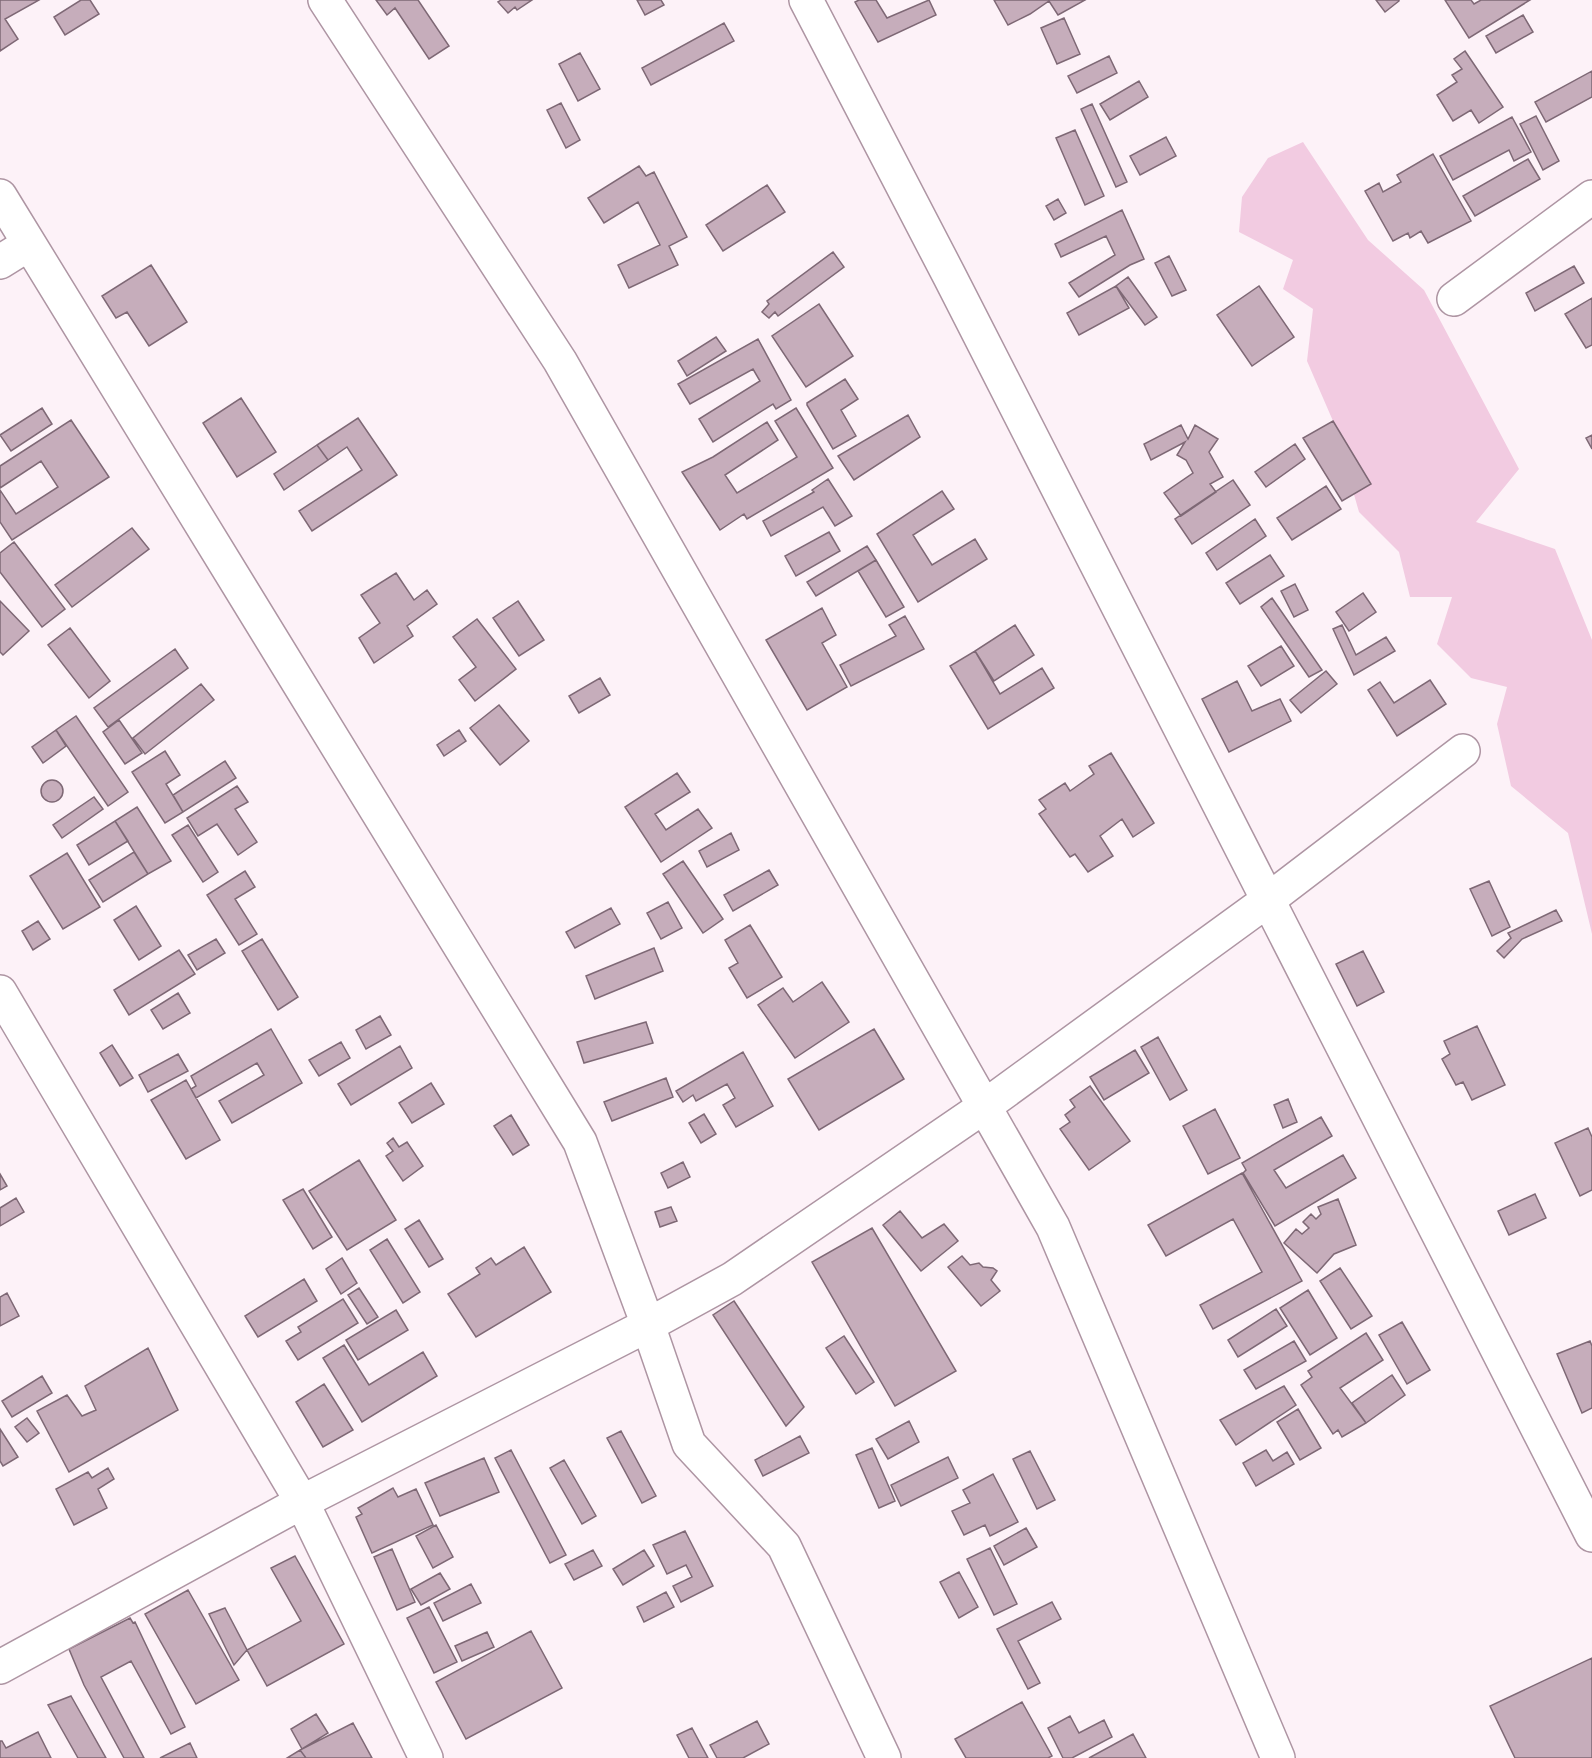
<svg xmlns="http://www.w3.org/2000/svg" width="1592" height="1758" viewBox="0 0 1592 1758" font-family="'Archivo Narrow',sans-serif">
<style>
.green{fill:#f2cbe1}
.building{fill:#c6adbb;stroke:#7e6875;stroke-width:1.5}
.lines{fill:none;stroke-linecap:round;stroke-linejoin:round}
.street-casing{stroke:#ae95a3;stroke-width:36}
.street{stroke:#fff;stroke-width:33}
</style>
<rect width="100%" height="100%" fill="#fdf2f8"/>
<path class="green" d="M1303,142L1368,240L1424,290L1519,469L1476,522L1555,549L1592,640V934L1568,833L1511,786L1497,724L1507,687L1471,678L1437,644L1452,597H1410L1399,552L1359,512L1333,421L1307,361L1313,309L1283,289L1293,260L1239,232L1242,197L1268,158Z"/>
<path class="building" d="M0,0H39L5,19L18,39L0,51Z
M81,0H90L99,14L65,35L54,17Z
M376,0H418L449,46L429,59L395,8L387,15Z
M501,0H532L517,10L515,7L508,13L498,2Z
M637,0H661L664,5L645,15Z
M859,0H876L887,18L929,0L936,15L878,42L855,2Z
M994,0H1085L1058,15L1049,1L1030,14L1008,25Z
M1376,0H1399V1L1385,12Z
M1445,0H1471L1474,4L1481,0H1530L1469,38Z
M1523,15L1533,32L1496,53L1486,36Z
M1064,18L1080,54L1057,64L1041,28Z
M724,23L734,41L651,85L642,68Z
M1465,51L1503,107L1479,123L1471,110L1453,121L1437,95L1457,82L1452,75L1462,69L1454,59Z
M580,53L600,89L578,101L559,64Z
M1109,56L1117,73L1077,93L1068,76Z
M1592,71V97L1546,122L1535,102Z
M1139,81L1148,97L1110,120L1100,104Z
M561,103L580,140L566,148L547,110Z
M1092,104L1127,182L1116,187L1081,109Z
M1536,116L1559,161L1543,170L1520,124Z
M1512,117L1531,152L1514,161L1509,150L1453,180L1440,156Z
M1075,130L1104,196L1085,205L1056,138Z
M1166,137L1176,156L1140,175L1130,156Z
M1433,154L1471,221L1428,243L1421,231L1410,238L1408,233L1393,241L1365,191L1379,183L1383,192L1401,182L1397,175Z
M1528,159L1540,179L1475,216L1463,196Z
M639,166L646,176L654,172L687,237L669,246L678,265L629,288L618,265L660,245L638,202L604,223L588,198Z
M767,185L785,212L723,251L706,225Z
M1058,199L1066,213L1054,220L1046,206Z
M1122,210L1144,259L1130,265L1079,297L1069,283L1115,255L1106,236L1061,257L1055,244Z
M833,252L844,267L778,316L775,312L769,318L762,312L769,304L767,301Z
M1169,256L1186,290L1172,296L1155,263Z
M151,265L187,322L149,346L127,312L116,318L102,296Z
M1574,266L1584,283L1535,311L1526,293Z
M1128,277L1157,317L1145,325L1116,286Z
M1116,286L1129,308L1079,335L1067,313Z
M1259,286L1294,337L1252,366L1217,315Z
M1592,298V345L1586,348L1565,314Z
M819,304L853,356L806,387L772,336Z
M716,337L726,351L687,376L678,361Z
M758,339L791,400L776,409L773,404L713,442L699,419L760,381L753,369L690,404L678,384Z
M845,379L858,399L841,410L856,436L833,449L807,405V403Z
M241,398L276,452L237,477L203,423Z
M42,408L52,424L11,451L0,435Z
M796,408L833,468L747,519L744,514L720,530L682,472L713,457L767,422L778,440L725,475L737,493L797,457L775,421Z
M908,415L920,437L854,480L838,456Z
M358,418L397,475L312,531L299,511L362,470L347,447L328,460L317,445Z
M71,420L109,477L12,540L0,522V490L16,514L58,487L41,461L0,488V466Z
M1333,421L1371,484L1342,501L1303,438Z
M1181,425L1188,439L1195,425L1218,439L1209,452L1223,477L1210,484L1216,492L1181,516L1164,493L1193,473L1186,460L1177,455L1185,442L1151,460L1144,444Z
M1592,435V449L1586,438Z
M1295,444L1305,459L1266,487L1255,472Z
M317,445L328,460L284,490L274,474Z
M828,479L852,516L835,526L823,507L771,536L763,521L814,492L812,490Z
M1233,480L1250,505L1192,544L1175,519Z
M1326,486L1341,509L1292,540L1277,518Z
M942,491L954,509L913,535L932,565L975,539L987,559L918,602L877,534Z
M1255,519L1266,536L1217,570L1206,553Z
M132,528L149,549L72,607L55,585Z
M829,532L840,551L796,576L785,556Z
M14,542L65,609L42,627L0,572V553Z
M867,546L876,560L816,596L807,582Z
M1270,555L1284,576L1240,604L1226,583Z
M876,560L904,607L886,617L858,571Z
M396,573L414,600L427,590L437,604L407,626L413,636L374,663L359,638L380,623L361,595Z
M1295,584L1308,610L1294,617L1281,591Z
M1363,593L1376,612L1349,631L1336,612Z
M1272,598L1322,670L1309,677L1261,607Z
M0,601L29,631L3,655L0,652Z
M518,601L544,640L519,656L493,618Z
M822,608L836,635L822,643L847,687L807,710L766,640Z
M905,616L924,649L851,686L840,665L896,636L889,625Z
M477,619L516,669L475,701L459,680L476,667L453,637Z
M1015,625L1034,655L994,681L975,651Z
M1342,625L1356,655L1386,637L1395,651L1354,675L1333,629Z
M70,628L110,681L89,698L48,645Z
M1281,646L1294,666L1261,686L1248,666Z
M175,649L188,668L108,727L94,708Z
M975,651L1000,694L1042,668L1054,688L988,729L950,666Z
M1326,671L1337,684L1301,713L1290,700Z
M600,678L610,695L579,713L569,696Z
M1430,680L1446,704L1397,736L1368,690L1380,682L1394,703Z
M1237,681L1252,711L1280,699L1291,721L1229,752L1202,699Z
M201,684L214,700L145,754L133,738Z
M499,705L529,741L500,765L470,728Z
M76,716L128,792L108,806L56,730Z
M119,720L142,753L125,764L103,732Z
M56,730L66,746L43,763L32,747Z
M459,730L466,741L444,756L437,745Z
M165,751L180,775L166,784L183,812L165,823L132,772Z
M1111,753L1154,823L1133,837L1122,819L1100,836L1113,856L1088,872L1075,854L1070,857L1039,814L1046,809L1039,800L1065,783L1070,791L1094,774L1089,766Z
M225,761L236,778L183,812L173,795Z
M677,773L690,792L655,814L666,830L698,809L712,828L661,862L625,807Z
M41 791a11 11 0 1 1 22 0a11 11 0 1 1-22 0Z
M237,786L248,802L235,809L257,842L238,855L217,824L198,836L187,818Z
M94,797L103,809L62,838L53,825Z
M137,807L171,861L148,874L115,821Z
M115,821L128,841L89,865L77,845Z
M188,825L218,872L203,882L172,835Z
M731,833L739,850L707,867L699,851Z
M134,852L148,874L103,902L89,880Z
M67,853L100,907L63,929L30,876Z
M683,861L723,919L703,933L663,874Z
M769,870L778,885L733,911L724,895Z
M245,871L255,887L235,899L257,934L239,945L207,895Z
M1489,881L1510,927L1492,936L1470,889Z
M668,902L682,928L661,939L647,913Z
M136,906L161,946L139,960L114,920Z
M611,908L620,924L575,948L566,932Z
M1556,910L1562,921L1522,939L1504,958L1497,951L1511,938L1508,933Z
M38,921L50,939L33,950L22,931Z
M750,925L782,977L747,998L729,968L738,963L725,940Z
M216,939L225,953L197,970L188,955Z
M262,939L298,997L278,1010L242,951Z
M654,948L663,971L595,999L586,976Z
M179,950L195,974L129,1015L114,990Z
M1363,951L1384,992L1357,1006L1336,964Z
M822,982L849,1022L795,1058L758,1005L783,988L793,1002Z
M178,993L190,1013L163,1029L151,1010Z
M380,1016L391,1035L366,1049L356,1030Z
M646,1022L653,1043L584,1063L577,1042Z
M1477,1026L1505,1085L1472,1100L1463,1082L1456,1085L1442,1059L1450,1054L1444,1041Z
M271,1029L302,1083L232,1123L219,1101L264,1075L257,1063L196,1098L191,1089L196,1086L191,1076Z
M874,1029L904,1079L819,1130L788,1079Z
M1158,1037L1187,1090L1170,1100L1141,1047Z
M341,1042L350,1058L319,1076L309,1060Z
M112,1045L133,1078L120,1086L100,1053Z
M400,1046L412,1068L351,1105L338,1084Z
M1135,1050L1149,1073L1104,1100L1090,1077Z
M743,1052L773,1106L736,1127L723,1105L735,1098L727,1084L696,1101L693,1095L683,1102L676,1091Z
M178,1054L188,1071L148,1092L139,1075Z
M666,1078L673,1097L612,1121L604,1102Z
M186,1080L220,1140L186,1159L151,1100Z
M431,1083L444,1104L412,1123L399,1103Z
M1090,1086L1130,1141L1089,1170L1060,1129L1070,1122L1065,1115L1075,1107L1070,1100Z
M1288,1099L1297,1122L1283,1128L1274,1105Z
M1215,1109L1240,1158L1208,1174L1183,1126Z
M704,1114L716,1134L701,1143L689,1123Z
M511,1115L529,1145L513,1155L494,1126Z
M1321,1117L1332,1136L1274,1170L1286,1188L1343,1155L1356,1178L1275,1226L1243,1173L1246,1170L1242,1163Z
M1588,1128L1592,1137V1190L1580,1196L1555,1143Z
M393,1138L399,1147L407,1142L423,1166L403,1181L386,1156L393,1151L387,1143Z
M359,1160L396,1220L347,1250L309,1191Z
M683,1162L690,1177L668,1188L661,1173Z
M1242,1173L1302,1281L1213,1329L1200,1305L1262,1272L1233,1219L1166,1256L1148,1225Z
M0,1174L7,1186L0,1190Z
M303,1189L332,1237L313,1249L283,1200Z
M1535,1194L1546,1218L1509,1235L1498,1211Z
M16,1198L24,1212L0,1226V1208Z
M1338,1199L1356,1245L1334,1254L1317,1273L1284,1243L1296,1229L1302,1234L1309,1228L1303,1222L1311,1214L1316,1219L1321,1214L1318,1207Z
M671,1207L677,1221L660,1227L655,1212Z
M900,1211L922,1238L944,1224L958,1241L921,1271L883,1225Z
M419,1220L443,1259L429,1267L405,1229Z
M872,1228L956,1371L895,1406L812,1262Z
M387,1239L420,1292L403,1303L370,1250Z
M524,1247L551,1292L476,1337L448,1294L480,1274L476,1268L491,1258L496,1265Z
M962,1256L970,1265L979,1263L983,1267L993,1268L997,1271L991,1280L1000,1291L981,1306L948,1267Z
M342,1258L357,1283L341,1294L326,1269Z
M1340,1268L1372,1316L1351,1329L1320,1281Z
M304,1279L317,1301L258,1337L245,1316Z
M359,1288L378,1317L367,1324L348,1295Z
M1308,1290L1337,1338L1310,1355L1280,1308Z
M7,1293L19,1316L0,1326V1297Z
M343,1299L358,1323L298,1360L286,1341L301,1332L298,1327Z
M734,1301L804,1407L786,1426L713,1315Z
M1276,1309L1287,1326L1238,1357L1228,1340Z
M396,1310L408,1330L358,1360L346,1340Z
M1402,1322L1430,1370L1407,1384L1379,1335Z
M1366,1333L1383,1360L1340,1388L1366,1423L1342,1437L1338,1430L1333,1434L1301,1385L1312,1377L1308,1371Z
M844,1336L874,1382L856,1394L826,1348Z
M1294,1341L1306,1361L1256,1389L1244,1370Z
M1590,1341L1592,1346V1408L1582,1413L1557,1354Z
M344,1345L369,1385L423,1352L437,1376L362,1422L323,1358Z
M148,1348L178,1410L69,1472L37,1411L67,1395L82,1416L96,1410L85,1386Z
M1392,1375L1405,1395L1366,1423L1352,1403Z
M42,1376L52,1393L12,1417L2,1401Z
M324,1384L353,1430L323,1447L296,1402Z
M1284,1386L1296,1405L1236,1445L1220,1420Z
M1298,1409L1321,1448L1300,1460L1277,1422Z
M27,1418L39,1433L27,1442L15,1427Z
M909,1421L919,1442L888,1459L876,1439Z
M0,1429L18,1457L3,1466L0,1461Z
M621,1431L656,1496L642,1503L607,1438Z
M800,1436L809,1453L763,1476L755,1460Z
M872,1448L895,1501L879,1508L856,1455Z
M511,1450L566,1555L550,1563L495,1458Z
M1266,1450L1273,1461L1287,1452L1294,1464L1256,1486L1243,1463Z
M1030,1451L1055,1500L1037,1509L1013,1459Z
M948,1457L958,1478L901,1506L891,1485Z
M484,1458L499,1492L440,1516L425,1483Z
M564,1460L596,1516L582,1524L550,1468Z
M108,1468L114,1479L98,1489L107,1508L74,1525L56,1489L88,1472L92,1478Z
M993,1474L1018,1522L990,1536L985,1525L964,1535L952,1511L970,1503L963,1490Z
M393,1488L398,1497L416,1489L433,1525L372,1553L356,1517L362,1514L358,1508Z
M436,1525L453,1557L433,1568L416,1536Z
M1026,1528L1037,1547L1004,1565L994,1546Z
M685,1531L713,1586L681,1602L673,1586L692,1577L686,1565L667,1574L653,1545Z
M990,1548L1017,1604L994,1615L967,1559Z
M392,1549L415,1602L397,1610L374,1557Z
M593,1550L602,1566L574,1580L565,1564Z
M644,1550L654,1566L623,1585L613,1569Z
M295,1556L344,1644L267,1686L247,1650L301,1621L271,1568Z
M959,1572L978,1607L959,1618L940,1582Z
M440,1573L450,1589L421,1605L411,1589Z
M471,1584L481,1603L443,1621L434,1603Z
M188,1590L239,1680L196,1704L145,1614Z
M666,1592L674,1607L644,1622L637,1607Z
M1052,1602L1061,1619L1018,1641L1040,1683L1028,1689L997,1629Z
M429,1607L457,1662L434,1673L407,1618Z
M225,1608L247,1650L234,1665L209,1614Z
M130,1618L133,1623L135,1622L185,1727L171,1734L131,1661L101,1677L144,1758H124L84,1685L69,1649Z
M531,1631L562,1688L466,1739L436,1682Z
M487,1632L494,1647L462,1661L455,1646Z
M1592,1658V1758H1515L1490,1706Z
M71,1696L106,1758H78L48,1705Z
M1022,1702L1052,1756L1048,1758H966L955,1739Z
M316,1714L328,1733L302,1749L291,1729Z
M1070,1716L1079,1733L1104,1720L1112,1737L1072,1758H1063L1048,1728Z
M757,1721L769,1744L743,1758H717L710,1745Z
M353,1723L372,1758H306L300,1750Z
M692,1728L708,1758H689L677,1735Z
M38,1732L51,1758H0V1741H2L6,1748Z
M1133,1734L1146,1758H1089Z
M190,1743L197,1758H160Z
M300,1750L306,1758H287Z"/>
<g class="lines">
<defs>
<path id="street" d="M325,0L560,361L1053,1227L1278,1758
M806,0L950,277L1592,1535
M0,196L580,1142L648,1325L689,1444L784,1546L884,1758
M0,262L29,244
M1454,299L1592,197
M0,992L302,1502L426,1758
M0,1667L302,1502L648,1325L732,1279L985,1106L1268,900L1463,751"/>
</defs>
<use href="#street" class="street-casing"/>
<use href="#street" class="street"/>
</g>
</svg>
